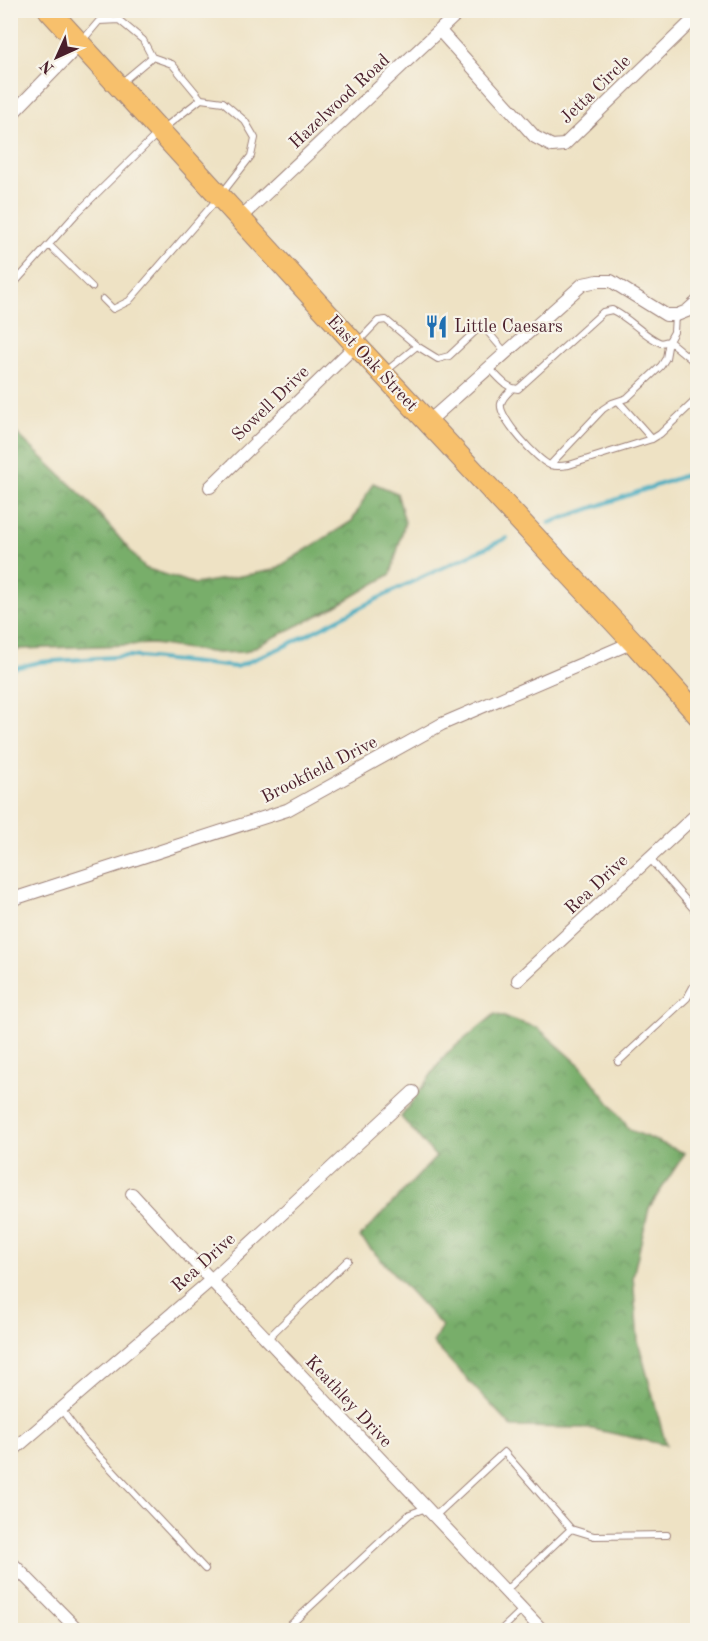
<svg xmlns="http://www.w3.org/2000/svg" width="708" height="1641" viewBox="0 0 708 1641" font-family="'Old Standard TT',serif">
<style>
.forest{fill:url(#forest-crowns);stroke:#61664b;stroke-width:1.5}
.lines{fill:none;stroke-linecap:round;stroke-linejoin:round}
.stream{stroke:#40abc0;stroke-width:4}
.lane-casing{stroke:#9c8078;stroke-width:8}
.street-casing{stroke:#9c8078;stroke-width:14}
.highway-casing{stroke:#9c8078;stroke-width:23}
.lane{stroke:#fff;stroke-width:6}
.street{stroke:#fff;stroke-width:12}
.highway{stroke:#f7c06c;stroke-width:21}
.labels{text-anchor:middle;stroke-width:4.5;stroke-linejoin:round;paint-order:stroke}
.street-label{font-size:18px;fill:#4a1f2b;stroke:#f7f3e8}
.poi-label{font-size:18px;fill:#4a1f2b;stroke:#f7f3e8;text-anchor:start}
</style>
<defs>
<pattern id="forest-crowns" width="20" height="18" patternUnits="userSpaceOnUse" patternTransform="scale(1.5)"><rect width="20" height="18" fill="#78ae6b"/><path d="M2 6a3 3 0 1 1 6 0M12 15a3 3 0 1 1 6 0" fill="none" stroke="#648d58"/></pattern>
</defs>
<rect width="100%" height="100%" fill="#f7f3e8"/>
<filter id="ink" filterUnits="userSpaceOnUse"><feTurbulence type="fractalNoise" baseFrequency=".0167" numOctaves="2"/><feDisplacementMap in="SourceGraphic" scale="12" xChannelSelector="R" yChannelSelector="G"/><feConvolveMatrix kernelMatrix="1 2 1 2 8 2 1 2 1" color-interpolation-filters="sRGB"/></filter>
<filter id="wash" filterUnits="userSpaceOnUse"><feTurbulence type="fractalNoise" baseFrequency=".008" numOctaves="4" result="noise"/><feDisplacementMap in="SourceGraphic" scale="24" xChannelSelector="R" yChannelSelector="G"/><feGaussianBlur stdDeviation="1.35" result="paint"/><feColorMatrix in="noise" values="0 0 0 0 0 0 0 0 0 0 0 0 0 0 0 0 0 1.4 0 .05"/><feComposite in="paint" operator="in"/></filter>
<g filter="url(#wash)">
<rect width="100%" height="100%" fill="#eee2c4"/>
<path class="forest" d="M12,429L88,501L145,568L195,584L274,570L352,521L373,483L397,493L405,522L391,574L333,608L245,652L217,653L153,644L21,649L11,652L10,431Z
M495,1014L538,1028L581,1066L630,1130L685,1153L649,1208L633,1276L638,1341L666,1445L588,1428L512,1427L433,1343L442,1326L360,1237L436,1157L401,1117L446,1054Z"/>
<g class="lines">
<path class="stream" d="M549,523L698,471
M10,669L40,662L130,656L236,667L285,646L401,587L507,538"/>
</g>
</g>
<g filter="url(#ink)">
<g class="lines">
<defs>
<path id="lane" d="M83,40L99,21L119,20L143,40L152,57
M121,83L152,57L172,64L201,99
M49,245L92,287
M10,288L77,213L160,131L201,99L223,102L245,121L255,138L251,156L220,196L129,301L113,309L103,299
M669,341L698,365
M358,342L378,321L386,320L417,346L438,359L449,356L482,325L505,352
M489,368C498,376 505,388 518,389L603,312L612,310C630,318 642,335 661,343L669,341L674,332L675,315
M385,372L417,346
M512,389C508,393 502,398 501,404C498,417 538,461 550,465C556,467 563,466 569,465L652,439L660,434L698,398
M619,402L652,439
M550,465L603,409L612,403L627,398L661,366L666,358L669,341
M650,859L698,914
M618,1062L687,998L698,978
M267,1339L348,1260
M61,1409L83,1439L205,1569
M434,1517L504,1452L571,1529L505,1591
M571,1529L594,1536L667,1535
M285,1630L410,1514L426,1508
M501,1630L522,1610"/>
<path id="street" d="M440,31L535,137L552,146L564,145L698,15
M10,116L79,45
M240,218L461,10
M428,422L583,284L598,281H611L666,315H677L687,311L698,301
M210,487L356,345
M10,900L287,810L442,724L633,642
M518,980L698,813
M132,1194L211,1280L542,1630
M10,1453L211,1280L413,1092
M10,1561L78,1630"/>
<path id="highway" d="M49,10L356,345L633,642L698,715"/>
</defs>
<use href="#lane" class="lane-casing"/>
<use href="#street" class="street-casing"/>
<use href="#highway" class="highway-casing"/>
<use href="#lane" class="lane"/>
<use href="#street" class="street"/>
<use href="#highway" class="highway"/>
</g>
</g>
<defs>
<symbol id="restaurant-bare" viewBox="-9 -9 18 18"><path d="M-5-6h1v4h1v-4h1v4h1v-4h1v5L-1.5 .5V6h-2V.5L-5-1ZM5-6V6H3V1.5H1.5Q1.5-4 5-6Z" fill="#1f6fb2" stroke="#f7f3e8" stroke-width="2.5" paint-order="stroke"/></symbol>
</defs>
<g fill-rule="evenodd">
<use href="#restaurant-bare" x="420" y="310" width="33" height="33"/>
</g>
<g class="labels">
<g class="street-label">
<text transform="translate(595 89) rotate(-44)" y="6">Jetta Circle</text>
<text transform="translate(339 101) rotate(-43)" y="6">Hazelwood Road</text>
<text transform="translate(373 363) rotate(47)" y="6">East Oak Street</text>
<text transform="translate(270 403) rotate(-44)" y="6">Sowell Drive</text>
<text transform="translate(319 769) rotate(-27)" y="6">Brookfield Drive</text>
<text transform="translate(596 884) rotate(-43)" y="6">Rea Drive</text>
<text transform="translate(203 1262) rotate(-42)" y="6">Rea Drive</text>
<text transform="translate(349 1401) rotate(47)" y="6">Keathley Drive</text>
</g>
<g class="poi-label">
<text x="454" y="332">Little Caesars</text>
</g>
</g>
<rect width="708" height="1641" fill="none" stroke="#f7f3e8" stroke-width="36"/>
<g transform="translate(57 57) rotate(225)" stroke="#f7f3e8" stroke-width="4.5" paint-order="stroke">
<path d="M0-4.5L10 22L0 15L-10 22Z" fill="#4a1f2b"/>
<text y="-9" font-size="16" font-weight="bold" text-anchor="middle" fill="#4a1f2b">N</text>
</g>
</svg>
